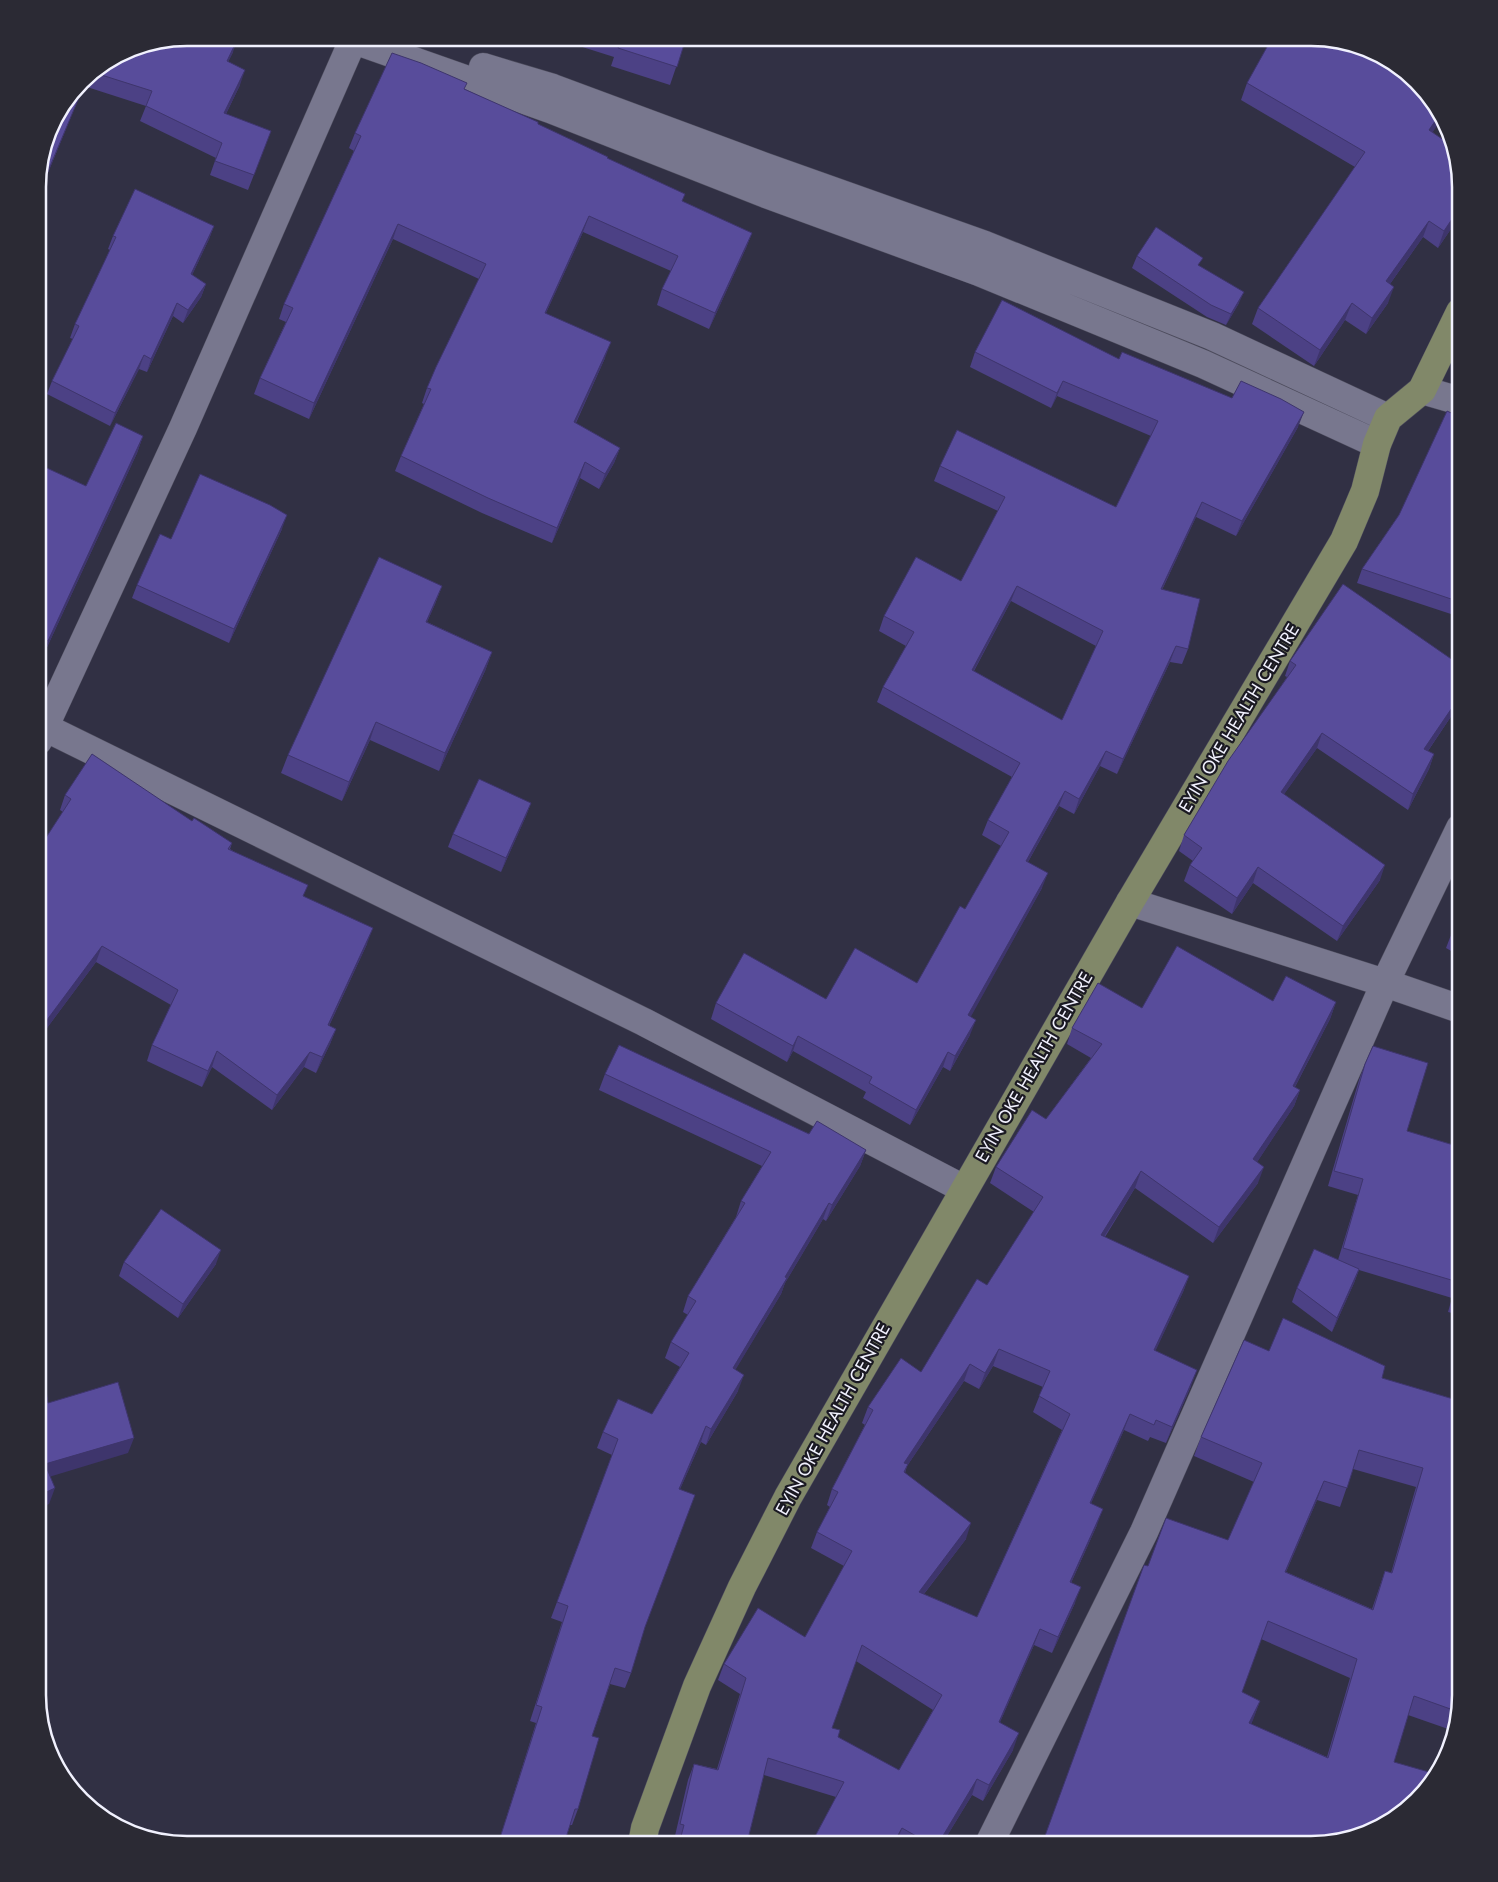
<svg xmlns="http://www.w3.org/2000/svg" width="1498" height="1882" viewBox="0 0 1498 1882" font-family="Jost,sans-serif">
<style>
.lines{fill:none;stroke-linecap:round;stroke-linejoin:round}
.street-casing{stroke:#4d4c5d;stroke-width:29}
.primary-casing{stroke:#4d4c5d;stroke-width:29}
.street{stroke:#78778e;stroke-width:28}
.primary{stroke:#818869;stroke-width:28}
.wall{fill:#4c4185;fill-rule:evenodd}
.shaded-wall{fill:#3e356c}
.building{fill:#584c9b;stroke:#3e356c;fill-rule:evenodd}
.labels{text-anchor:middle;stroke-width:4.5;stroke-linejoin:round;paint-order:stroke}
.street-label{font-size:18px;fill:#f1f1fe;stroke:#1a1922}
.rim{fill:none;stroke:#f1f1fe;stroke-width:2.5}
</style>
<rect width="100%" height="100%" fill="#313044"/>
<g class="lines">
<defs>
<path id="street" d="M352,38L354,40L550,109L766,194L979,272L1203,364L1377,444
M483,67L553,88L763,166L985,245L1212,336L1388,418
M1422,390L1460,401
M38,724L644,1022L964,1189
M38,741L183,428L354,38
M1130,902L1385,983L1460,1009
M989,1844L1144,1532L1385,983L1460,828"/>
<path id="primary" d="M642,1844L645,1828L697,1686L742,1587L788,1497L1130,902L1344,541L1365,491L1377,444L1388,418L1422,390L1460,312"/>
</defs>
<use href="#street" class="street-casing"/>
<use href="#primary" class="primary-casing"/>
<use href="#street" class="street"/>
<use href="#primary" class="primary"/>
</g>
<path class="wall" d="M554,38H686L670,85L611,66L614,57Z
M130,49L233,52L228,62L240,85L226,114L271,131L248,190L210,175L216,158L140,121L146,106L87,87L85,92L82,90L38,197V177L88,75Z
M1247,83L1433,132L1460,187V226L1455,223L1438,248L1423,237L1390,284L1388,303L1366,334L1345,320L1314,366L1252,324L1258,308L1355,167L1241,100Z
M465,89L607,158L685,194L682,201L752,233L746,248L709,329L657,305L662,289L671,271L583,232L546,313L605,358L576,423L620,448L614,463L599,489L580,478L552,543L482,513L395,471L401,456L424,404L422,403L427,388L479,279L393,239L309,419L254,394L260,378L286,322L279,319L284,304L354,151L349,148L355,133Z
M214,226L209,239L192,275L206,284L201,297L183,323L173,316L147,372L139,369L110,426L47,394L52,381L73,339L70,338L75,324L110,250L108,249L113,236Z
M1137,256L1239,303L1226,325L1207,317L1132,268Z
M975,352L1119,359L1298,427L1236,536L1196,517L1162,590L1188,649L1182,664L1170,662L1117,774L1100,766L1074,814L1059,806L1028,862L1042,888L970,1017V1035L950,1071L943,1067L910,1125L863,1098L866,1092L793,1051L787,1062L711,1019L716,1003L826,999L917,983L965,909L1001,846L982,835L988,820L1012,777L877,702L883,687L906,646L879,631L884,616L961,581L998,511L934,481L940,466L1116,507L1151,436L1057,396L1051,408L970,367ZM1011,601L1096,646L1062,720L974,671Z
M1460,417V617L1357,583L1362,569L1399,515Z
M143,436L137,453L42,658L38,657V464L86,486Z
M282,529L229,643L132,598L137,585Z
M442,586L435,604L427,622L492,652L485,671L439,771L370,740L342,801L281,773L288,755Z
M1290,661L1460,665V703L1428,751L1434,754L1429,769L1408,810L1317,748L1284,794L1380,880L1337,941L1253,883L1232,914L1184,881L1190,865L1193,861L1179,851L1184,835L1287,677L1285,676Z
M65,795L192,821L232,843L230,849L304,896L367,944L329,1026L336,1029L330,1044L316,1073L304,1067L272,1110L212,1067L202,1087L147,1061L152,1045L171,1005L96,962L38,1040V850L63,812L60,810Z
M531,803L526,816L501,872L448,847L453,834Z
M1460,917V956L1446,948L1451,935Z
M1273,1001L1336,1002L1330,1019L1295,1087L1300,1090L1294,1106L1257,1162L1258,1183L1213,1243L1135,1188L1105,1237L1189,1276L1183,1292L1155,1351L1191,1386L1166,1443L1150,1437L1148,1441L1124,1430L1091,1503L1097,1525L1071,1583L1075,1603L1052,1653L1034,1645L1000,1722L1013,1750L983,1801L972,1795L942,1844H811L836,1797L764,1775L747,1843L754,1844H677L678,1841L674,1840L688,1780L694,1764L717,1769L740,1694L718,1680L724,1664L805,1637L844,1566L811,1548L817,1532L830,1507L827,1505L832,1489L865,1425L862,1423L868,1407L921,1372L987,1285L1034,1212L990,1183L996,1167L1046,1119L1091,1058L1067,1044L1072,1028L1142,1008ZM993,1366L1043,1387L1033,1412L1062,1430L977,1617L924,1594L966,1539L905,1473L907,1466L964,1381L979,1389ZM856,1661L933,1710L899,1770L838,1737L832,1728Z
M1365,1064L1407,1131L1460,1147V1315L1448,1312L1452,1298L1359,1270L1354,1283L1332,1332L1292,1302L1297,1288L1338,1260L1358,1195L1328,1186L1359,1080Z
M605,1074L866,1150L860,1166L826,1221L823,1219L785,1283L781,1294L735,1370L738,1391L706,1445L701,1442L680,1489L644,1630L631,1673L625,1688L610,1684L592,1736L578,1809L572,1825H570L564,1844H498L536,1723L530,1721L562,1622L551,1618L612,1455L597,1448L603,1432L652,1414L680,1367L665,1358L671,1342L688,1315L683,1312L688,1296L736,1217L741,1201L762,1166L599,1090Z
M124,1262L216,1264L178,1318L119,1276Z
M1269,1351L1382,1378L1460,1401V1695L1451,1730L1408,1715L1394,1762L1311,1844L1148,1566L1228,1540L1254,1482L1194,1456L1201,1437ZM1353,1469L1416,1487L1391,1573L1385,1571L1372,1609L1286,1572L1317,1500L1340,1507ZM1261,1639L1350,1678L1327,1757L1251,1724L1260,1701L1242,1692Z"/>
<path class="shaded-wall" d="M238,38L233,52L221,76L227,61Z
M245,70L240,85L219,128L224,113Z
M88,76L82,90L38,197V195Z
M1440,114L1442,118L1423,147L1429,130Z
M1460,207L1455,223L1438,248L1444,231Z
M589,216L583,232L539,328L545,313Z
M1429,221L1423,237L1380,298L1386,281Z
M398,224L393,239L309,419L314,403Z
M214,226L209,239L186,288L191,274Z
M752,233L746,248L709,329L715,313Z
M206,284L201,297L183,323L188,310Z
M1394,287L1388,303L1366,334L1372,318Z
M1244,292L1239,303L1226,325L1231,314Z
M177,303L173,316L147,372L151,359Z
M1352,303L1345,320L1314,366L1320,350Z
M611,342L605,358L569,437L574,422Z
M144,355L139,369L110,426L115,413Z
M1063,381L1057,396L1051,408L1057,393Z
M1304,412L1298,427L1236,536L1242,521Z
M143,436L137,453L42,658L48,641Z
M620,448L614,463L599,489L605,474Z
M585,462L580,478L552,543L557,528Z
M1202,502L1196,517L1155,604L1161,589Z
M287,515L282,529L229,643L234,629Z
M442,586L435,604L419,640L426,622Z
M1017,586L1011,601L966,685L972,670Z
M1176,646L1170,662L1117,774L1123,759Z
M492,652L485,671L439,771L445,753Z
M1460,696V703L1419,764L1424,749Z
M376,722L370,740L342,801L349,782Z
M1322,733L1317,748L1275,807L1281,792Z
M1106,751L1100,766L1074,814L1079,799Z
M1434,754L1429,769L1408,810L1413,794Z
M1065,791L1059,806L1020,876L1026,861Z
M531,803L526,816L501,872L506,858Z
M1385,865L1380,880L1337,941L1343,926Z
M1258,867L1253,883L1232,914L1237,898Z
M1048,873L1042,888L963,1031L968,1015Z
M373,928L367,944L322,1040L328,1025Z
M102,946L96,962L38,1040V1032Z
M1336,1002L1330,1019L1287,1102L1293,1086Z
M976,1020L970,1035L950,1071L955,1056Z
M336,1029L330,1044L316,1073L322,1057Z
M798,1036L793,1051L787,1062L793,1046Z
M217,1051L212,1067L202,1087L208,1071Z
M310,1052L304,1067L272,1110L277,1095Z
M948,1052L943,1067L910,1125L916,1110Z
M1300,1090L1294,1106L1248,1176L1253,1159Z
M866,1150L860,1166L826,1221L832,1205Z
M1264,1167L1258,1183L1213,1243L1219,1227Z
M1141,1171L1135,1188L1095,1251L1101,1235Z
M829,1203L823,1219L785,1283L781,1294L727,1384L733,1368L785,1277Z
M221,1250L216,1264L178,1318L183,1304Z
M1359,1269L1354,1283L1332,1332L1337,1318Z
M1189,1276L1183,1292L1148,1367L1154,1350Z
M999,1349L993,1366L979,1389L985,1373Z
M970,1364L964,1381L907,1466L902,1481L904,1463Z
M1197,1370L1191,1386L1166,1443L1172,1427Z
M744,1375L738,1391L706,1445L711,1429Z
M1130,1414L1124,1430L1084,1519L1090,1503Z
M706,1426L701,1442L673,1505L679,1489Z
M134,1438L128,1453L39,1480L45,1464Z
M1324,1481L1317,1500L1278,1590L1285,1572Z
M55,1488L49,1504L38,1509V1496Z
M1103,1509L1097,1525L1064,1598L1070,1582Z
M971,1523L966,1539L913,1608L919,1592Z
M1081,1587L1075,1603L1052,1653L1058,1637Z
M1040,1629L1034,1645L993,1738L999,1722Z
M1260,1701L1253,1720L1243,1742L1249,1723Z
M1019,1733L1013,1750L983,1801L989,1785Z
M977,1779L972,1795L942,1844H938Z
M902,1828L896,1844H893Z"/>
<path class="building" d="M187,38H238L227,61L245,70L224,113L271,131L254,175L215,161L222,143L146,106L152,91L92,72L91,77L88,75L130,49Z
M618,38H686L677,67L618,48L621,39Z
M1272,38H1321L1386,57L1435,104L1440,114L1429,130L1454,147L1460,187V207L1444,231L1429,221L1386,281L1394,287L1372,318L1352,303L1320,350L1258,308L1365,152L1247,83Z
M392,53L421,63L467,83L464,89L538,122V124L608,157L607,158L685,194L682,201L752,233L715,313L662,289L678,256L589,216L545,313L611,342L574,422L620,448L605,474L585,462L557,528L488,498L401,456L431,389L427,388L436,367L486,264L398,224L314,403L260,378L293,308L284,304L361,136L355,133Z
M88,76L38,195V177L53,121Z
M135,189L214,226L191,274L206,284L188,310L177,303L151,359L144,355L115,413L52,381L79,326L75,324L116,237L113,236Z
M1156,227L1203,258L1198,265L1244,292L1231,314L1211,305L1137,256Z
M1002,300L1119,359L1122,352L1232,398L1241,381L1281,399L1304,412L1242,521L1202,502L1161,589L1200,599L1188,649L1176,646L1123,759L1106,751L1079,799L1065,791L1026,861L1048,873L968,1015L976,1020L955,1056L948,1052L916,1110L869,1083L872,1077L798,1036L793,1046L716,1003L744,953L826,999L855,948L917,983L960,906L965,909L1009,832L988,820L1020,763L883,687L914,632L884,616L916,557L961,581L1005,497L940,466L957,430L1116,507L1158,421L1063,381L1057,393L975,352ZM1017,586L1103,631L1062,720L972,670Z
M1447,411L1460,417V602L1362,569L1399,515Z
M116,423L143,436L48,641L38,636V464L86,486Z
M200,474L270,505L287,515L234,629L137,585L160,534L171,539Z
M379,557L442,586L426,622L492,652L445,753L376,722L349,782L288,755Z
M1343,584L1460,665V696L1424,749L1434,754L1413,794L1322,733L1281,792L1385,865L1343,926L1258,867L1237,898L1190,865L1202,848L1184,835L1228,761L1296,665L1290,661Z
M92,754L192,821L194,818L232,843L228,849L308,885L303,896L373,928L328,1025L336,1029L322,1057L310,1052L277,1095L217,1051L208,1071L152,1045L178,990L102,946L38,1032V867L40,863L38,861V850L71,799L65,795Z
M479,779L531,803L506,858L453,834Z
M1460,917V940L1451,935Z
M1177,946L1273,1001L1286,976L1336,1002L1293,1086L1300,1090L1253,1159L1264,1167L1219,1227L1141,1171L1101,1235L1189,1276L1154,1350L1197,1370L1172,1427L1156,1420L1154,1425L1130,1414L1090,1503L1103,1509L1070,1582L1081,1587L1058,1637L1040,1629L999,1722L1019,1733L989,1785L977,1779L938,1844H930L902,1828L893,1844H857L842,1837L840,1844H811L844,1782L768,1758L747,1843L754,1844H679L684,1825L680,1824L694,1764L718,1770L746,1678L724,1664L758,1608L805,1637L852,1551L817,1532L838,1492L832,1489L873,1410L868,1407L901,1358L921,1372L977,1279L987,1285L1043,1197L996,1167L1032,1110L1046,1119L1102,1044L1072,1028L1098,983L1142,1008ZM999,1349L1050,1371L1039,1396L1070,1414L977,1617L919,1592L971,1523L904,1472L908,1464L904,1463L970,1364L985,1373ZM862,1645L942,1695L899,1770L838,1737L840,1730L832,1728Z
M619,1045L809,1134L817,1121L866,1150L832,1205L829,1203L785,1277L787,1278L733,1368L744,1375L711,1429L706,1426L679,1489L695,1495L645,1627L631,1673L615,1668L592,1736L599,1738L578,1809H575L564,1844H498L542,1707L536,1705L568,1606L557,1602L618,1439L603,1432L618,1399L652,1414L689,1353L671,1342L696,1301L688,1296L745,1203L741,1201L771,1152L605,1074Z
M1373,1046L1428,1063L1407,1131L1460,1147V1298L1454,1296L1458,1282L1343,1248L1363,1179L1334,1171L1365,1064Z
M161,1209L221,1250L183,1304L124,1262Z
M1314,1249L1359,1269L1337,1318L1297,1288Z
M1283,1318L1385,1366L1382,1378L1460,1401V1695L1456,1711L1414,1696L1394,1762L1436,1774L1394,1819L1359,1837L1311,1844H1042L1144,1565L1148,1566L1166,1518L1228,1540L1262,1463L1201,1437L1244,1340L1269,1351ZM1359,1450L1423,1468L1392,1573L1385,1571L1373,1610L1285,1572L1324,1481L1347,1488ZM1268,1621L1357,1659L1328,1758L1249,1723L1260,1701L1242,1692Z
M38,1340L48,1403L118,1382L134,1438L45,1464L55,1488L38,1496Z"/>
<g class="labels">
<g class="street-label">
<text transform="translate(1239 718) rotate(-59)" y="6">EYIN OKE HEALTH CENTRE</text>
<text transform="translate(1034 1067) rotate(-60)" y="6">EYIN OKE HEALTH CENTRE</text>
<text transform="translate(833 1419) rotate(-61)" y="6">EYIN OKE HEALTH CENTRE</text>
</g>
</g>
<path d="M0 0H1498V1882H0ZM187 46H1311A141 141 0 0 1 1452 187V1695A141 141 0 0 1 1311 1836H187A141 141 0 0 1 46 1695V187A141 141 0 0 1 187 46Z" fill="#2b2a34" fill-rule="evenodd"/>
<path class="rim" d="M187 46H1311A141 141 0 0 1 1452 187V1695A141 141 0 0 1 1311 1836H187A141 141 0 0 1 46 1695V187A141 141 0 0 1 187 46Z"/>
</svg>
